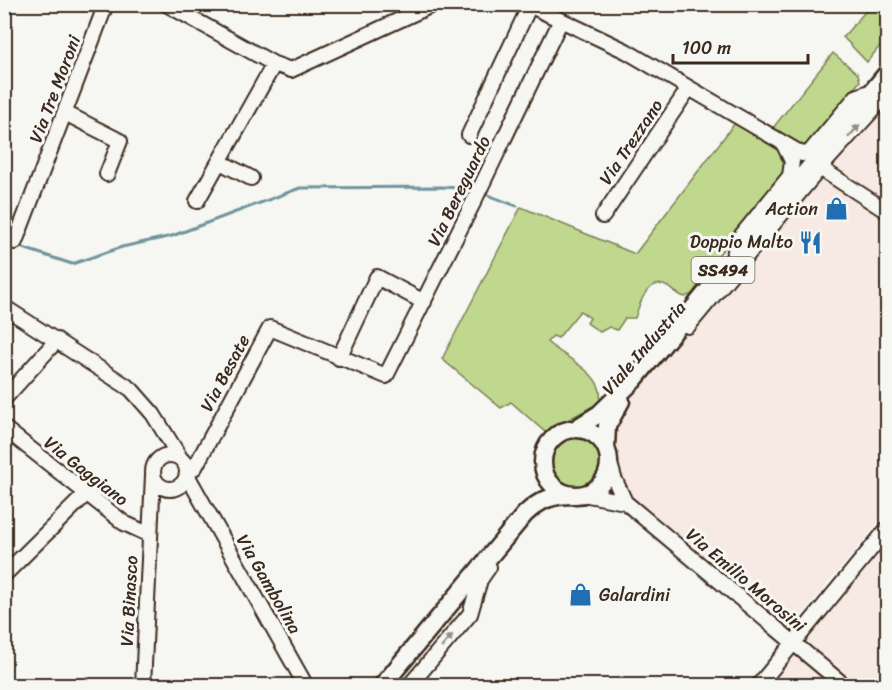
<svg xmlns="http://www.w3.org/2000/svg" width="892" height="690" viewBox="0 0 892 690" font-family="Sriracha,sans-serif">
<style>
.built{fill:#f7e9e3}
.green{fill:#bfd88e;stroke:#7d8156;stroke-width:1.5}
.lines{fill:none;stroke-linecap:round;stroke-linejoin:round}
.stream{stroke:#6f949e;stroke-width:3}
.minor-casing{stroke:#3b2a1e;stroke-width:18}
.major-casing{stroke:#3b2a1e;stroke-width:21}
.minor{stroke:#f6f6f2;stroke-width:14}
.major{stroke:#f6f6f2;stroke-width:16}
.oneway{fill:#989088}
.labels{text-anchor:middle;stroke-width:6;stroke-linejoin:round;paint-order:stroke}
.shield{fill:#f6f6f2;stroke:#73675e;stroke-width:1.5}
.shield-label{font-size:16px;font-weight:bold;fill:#3b2a1e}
.street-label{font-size:18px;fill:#3b2a1e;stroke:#f6f6f2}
.poi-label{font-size:18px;fill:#3b2a1e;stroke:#f6f6f2;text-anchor:end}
</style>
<rect width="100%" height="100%" fill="#f6f6f2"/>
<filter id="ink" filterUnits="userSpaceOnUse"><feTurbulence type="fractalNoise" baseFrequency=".0167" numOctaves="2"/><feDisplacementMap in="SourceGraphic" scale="12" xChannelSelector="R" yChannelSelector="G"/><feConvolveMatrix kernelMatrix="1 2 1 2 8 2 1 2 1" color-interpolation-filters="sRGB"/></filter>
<g filter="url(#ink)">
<path class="built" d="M887,97V512L789,630L624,495L612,437L616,415L818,174Z
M887,545V685H768Z"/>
<path class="green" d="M871,5H887V37L867,62L843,37Z
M833,53L858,74L860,81L810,144L806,147H800L772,129Z
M735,123L780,149L787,159L786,172L717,257L692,294L685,297C678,295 675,291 668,287C648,275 639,305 635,318H625L617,330L609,327L600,332L587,323L590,318L580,311L558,338L553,336L547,342C563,357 609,375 599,403L545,432L511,402L501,408L442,359L521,207L635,254Z
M551 461a26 26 0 1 1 52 0a26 26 0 1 1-52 0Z"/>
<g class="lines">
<path class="stream" d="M482,193L517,206
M17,246L72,264L122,247L172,236L300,188L442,187L474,189"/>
<defs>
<path id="minor" d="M166,4L274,64L291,70L434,4
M527,4L626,51L802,154L809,153L856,97L872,91
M65,113L120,141L107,174
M469,135L530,5
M220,162L251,178
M820,168L888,212
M197,201L274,64
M603,216L689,88
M4,239L15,242L106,4
M734,256L737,241L790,176L792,161L784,145
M4,307L131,389L153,414L179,456
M688,326L820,168L888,93
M339,358L377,277L424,302
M4,399L57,340
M4,428L124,523L150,535
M153 472a17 17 0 1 1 34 0a17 17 0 1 1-34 0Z
M609,460L614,478L625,502L845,686
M187,473L195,467L270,328L386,376L475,199L561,20
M187,475L306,686
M583,494L625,502
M4,575L85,495
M143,686L153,475
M409,686L470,614L480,580L489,567
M758,686L888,528"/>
<path id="major" d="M575,429L599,414L634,380L888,72
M543 462a33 33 0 1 1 66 0a33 33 0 1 1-66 0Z
M606,448L607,426L621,401
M382,686L525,514C541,499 552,495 574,495"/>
</defs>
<use href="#minor" class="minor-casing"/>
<use href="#major" class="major-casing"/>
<use href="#minor" class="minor"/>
<use href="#major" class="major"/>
</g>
<defs><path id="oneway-solid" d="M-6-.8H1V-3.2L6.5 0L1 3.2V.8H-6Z" transform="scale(1.5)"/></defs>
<g class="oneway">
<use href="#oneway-solid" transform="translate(854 131) rotate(-48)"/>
<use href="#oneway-solid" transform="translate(447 641) rotate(-50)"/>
</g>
</g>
<defs>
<symbol id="shop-bare" viewBox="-9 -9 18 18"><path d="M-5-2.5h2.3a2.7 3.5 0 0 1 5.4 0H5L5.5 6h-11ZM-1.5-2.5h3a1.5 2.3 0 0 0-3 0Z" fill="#1f6fb2" stroke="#f6f6f2" stroke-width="2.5" paint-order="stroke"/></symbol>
<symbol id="restaurant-bare" viewBox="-9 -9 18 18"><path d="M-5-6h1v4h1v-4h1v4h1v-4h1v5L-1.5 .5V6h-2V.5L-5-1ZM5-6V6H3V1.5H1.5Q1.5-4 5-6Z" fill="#1f6fb2" stroke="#f6f6f2" stroke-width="2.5" paint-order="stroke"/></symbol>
</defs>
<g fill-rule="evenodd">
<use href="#shop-bare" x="820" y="192" width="33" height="33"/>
<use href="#restaurant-bare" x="794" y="226" width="33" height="33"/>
<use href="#shop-bare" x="564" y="578" width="33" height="33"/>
</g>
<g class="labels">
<rect class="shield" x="691.5" y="257" width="63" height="26" rx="4.5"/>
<g class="shield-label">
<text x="723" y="276">SS494</text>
</g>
<g class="street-label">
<text transform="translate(55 89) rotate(-69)" y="6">Via Tre Moroni</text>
<text transform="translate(631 142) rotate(-56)" y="6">Via Trezzano</text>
<text transform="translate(459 191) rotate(-64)" y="6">Via Bereguardo</text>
<text transform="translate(644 348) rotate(-49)" y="6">Viale Industria</text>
<text transform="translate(225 373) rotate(-62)" y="6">Via Besate</text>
<text transform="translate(86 471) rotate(38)" y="6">Via Gaggiano</text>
<text transform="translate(746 580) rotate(40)" y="6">Via Emilio Morosini</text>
<text transform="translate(269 584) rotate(60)" y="6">Via Gambolina</text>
<text transform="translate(129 601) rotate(-87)" y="6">Via Binasco</text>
</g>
<g class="poi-label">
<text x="818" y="215">Action</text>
<text x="793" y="248">Doppio Malto</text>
<text x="599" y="601" text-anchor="start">Galardini</text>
</g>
</g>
<rect width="892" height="690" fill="none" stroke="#f6f6f2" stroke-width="24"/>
<rect x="12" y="12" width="868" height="666" fill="none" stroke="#3b2a1e" stroke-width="2" filter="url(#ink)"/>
<path d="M673 54v9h135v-9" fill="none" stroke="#3b2a1e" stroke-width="3"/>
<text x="682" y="54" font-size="18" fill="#3b2a1e" stroke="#f6f6f2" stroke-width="4.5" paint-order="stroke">100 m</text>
</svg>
